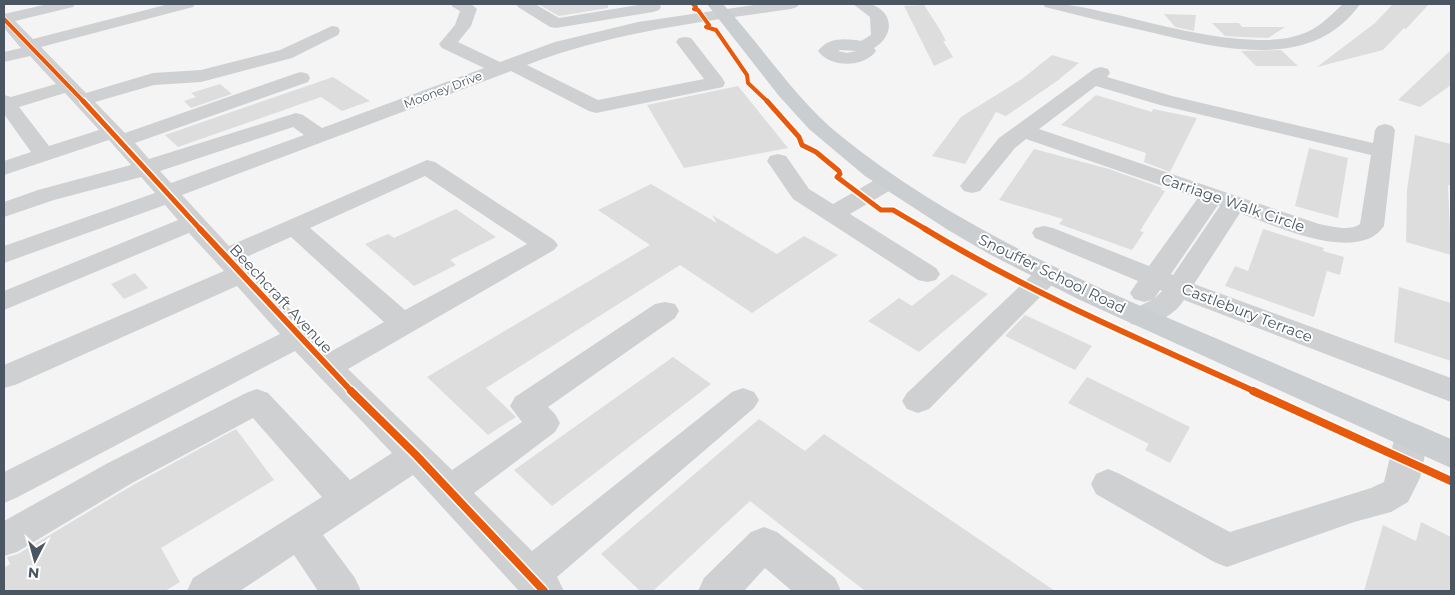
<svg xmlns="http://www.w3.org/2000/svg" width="1455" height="595" viewBox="0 0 1455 595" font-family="Montserrat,sans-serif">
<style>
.building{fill:#ddddde}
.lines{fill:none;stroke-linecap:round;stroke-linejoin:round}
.minor{fill:#ced0d2;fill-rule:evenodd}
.major{fill:#caced1;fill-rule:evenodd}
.cycleway-far3-casing{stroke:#fff;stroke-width:5.5}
.cycleway-far2-casing{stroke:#fff;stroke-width:8}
.cycleway-far1-casing{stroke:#fff;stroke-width:9}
.cycleway-casing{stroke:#fff;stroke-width:11}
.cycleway-far3{stroke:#e8590c;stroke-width:4}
.cycleway-far2{stroke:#e8590c;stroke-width:5}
.cycleway-far1{stroke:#e8590c;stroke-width:6}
.cycleway{stroke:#e8590c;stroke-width:8}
.labels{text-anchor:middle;stroke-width:4;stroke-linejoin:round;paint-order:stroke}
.far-street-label{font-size:12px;fill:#4a5661;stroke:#fff}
.street-label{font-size:15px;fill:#4a5661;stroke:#fff}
</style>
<rect width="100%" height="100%" fill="#f4f4f4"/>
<path class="building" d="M538,4H608V8L559,16Z
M1393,4H1429L1406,29L1404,28L1383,50L1317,67L1375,23Z
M924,5L939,28L946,41H943L953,57L934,66L904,6Z
M1164,14L1196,15L1194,31L1175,27Z
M1212,23H1239L1242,27H1285L1268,38L1241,37L1225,36Z
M1281,50L1298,66H1256L1241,51Z
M1451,50V85L1420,107L1398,100Z
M1052,55L1079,63L1057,81L1006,116L996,112L965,164L932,156L961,117L1022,79Z
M333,77L370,101L342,111L321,97L178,147L165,135Z
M220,84L232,94L191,108L184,101L196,97L191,93Z
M738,86L788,148L684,168L647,105Z
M1096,95L1152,112L1153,109L1197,118L1170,172L1144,162L1146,153L1061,125Z
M1415,135L1451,144V186L1448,185L1451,255L1406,242L1407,190Z
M1309,148L1348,158L1338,218L1295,206Z
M1034,149L1109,169L1162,188L1161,190L1165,191L1140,231L1144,232L1132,250L1059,224L1063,219L999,200Z
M651,184L717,223L712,215L777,254L804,236L838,255L752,313L680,265L486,388L516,417L488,435L427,377L650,245L598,210Z
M456,209L496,237L450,260L456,265L414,286L365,244L388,234L394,238Z
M1263,229L1324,248L1323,251L1344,257L1340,275L1327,271L1314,317L1225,286L1235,266L1248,271Z
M135,273L148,288L124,299L111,284Z
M952,274L988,294L919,352L868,321L899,298L912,306Z
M1399,287L1451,303V361L1394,342Z
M1025,315L1092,346L1075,370L1005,336Z
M673,357L711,384L552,506L514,470Z
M1087,377L1190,427L1170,463L1145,450L1149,444L1068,403Z
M759,419L805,451L824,434L1055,591H865L750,501L653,591H640L601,554Z
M236,429L274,480L161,548L180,582L165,591H4V568L10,564L7,557L18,554L133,485Z
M1421,522L1451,537V591H1364L1383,525L1416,541Z"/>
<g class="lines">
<path class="minor" d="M48,4H75L73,7L15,21L33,39L169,4H195L193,7L41,47L86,93L153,73L201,70L280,50L332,26L338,27L340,31L338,35L292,58L201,82L154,85L95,102L125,133L294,74L301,72L308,74L310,78L308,82L135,143L149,159L296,113L303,115L322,128L484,68L442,48L439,44L455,25L460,11L453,7L451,4H471L477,9L471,26L458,42L500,62L555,42L638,22L761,4H799L797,7L791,9C701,22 613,32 527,65L598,100L704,79L676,42L679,38L685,37L691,38L723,79L725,83L723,87L596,113L589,111L511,71L182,195L229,246L427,160L435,162L554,240L558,245L554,250L348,369L452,470L522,422L510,406L515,397L655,304L665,302L675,304L679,311L675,318L548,407L555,414L560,423L555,432L474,493L532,551L732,392L743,388L754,392L759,400L754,408L557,577L564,591H519L413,475L323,535L355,578L361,591H318L294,555L240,591H187L193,578L322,497L253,418L132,483L17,552L4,556V521L108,463L246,393L257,389L268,393L350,480L392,453L295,351L16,498L4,503V472L280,334L237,286L15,385L4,388V365L224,271L189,233L4,310V291L178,220L165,205L4,263V246L155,193L141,177L54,200L4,217V202L38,190L131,165L109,140L4,175V161L31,152L4,114V95L11,97L56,84L30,56L4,62V52L21,48L4,28V14ZM65,93L99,130L49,146L19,107ZM293,127L304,135L171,183L160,171ZM425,176L527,244L405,310L310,228ZM291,237L384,322L330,352L311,329L308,328L242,259Z
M516,4H535L559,18L644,4H659L661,7L659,10L653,12L556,28L550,27L518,7Z
M853,4C859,4 868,2 873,5C895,14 893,37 874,48L876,51C864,68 830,68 818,51C828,37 846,38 861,41L871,35L870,17ZM840,50L856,51L847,53L838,51Z
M1043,4C1069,2 1093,10 1118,15C1164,26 1211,39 1258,40C1274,40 1292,39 1307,32C1321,26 1332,14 1343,4H1360C1313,72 1221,49 1154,33C1122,26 1089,18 1057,10L1045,7Z
M1101,67L1108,69L1110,73L1107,77L1172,96L1373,143L1375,130L1378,126L1385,124L1392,126L1395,130L1384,226C1358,265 1274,225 1240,213L1194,284L1451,378V402L1184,300C1174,316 1150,329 1131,324L1127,317L1131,310L1152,300L1144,302L1134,299L1130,293L1138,281L1035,238L1032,233L1035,228L1044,226L1053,228L1149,266L1198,198L1026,139L1015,148L980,191L972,193L964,191L960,186L999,138L1094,69ZM1096,86L1160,105L1371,155L1360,224C1349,232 1331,226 1319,224L1039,129ZM1218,205L1220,206L1173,275L1171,274ZM1160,290L1162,291L1154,299Z
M778,154L786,156L809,189L833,204L880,177L888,175L896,177L899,182L896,187L850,214L936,268L940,274L936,280L927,282L918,280L793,199L767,161L770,156Z
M1048,266L1057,268L1061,274L1057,280L929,409L918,413L907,409L902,401L907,393L1039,268Z
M1412,423L1424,427L1429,436L1420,478L1408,502L1391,512L1354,522L1227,567L1214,562L1096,494L1091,484L1096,474L1108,469L1120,474L1230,532L1371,488L1384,482L1395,436L1400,427Z
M764,527L777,532L835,578L841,591H792L765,568L744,591H698L704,578L751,532Z"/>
<path class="major" d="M707,4H723C763,47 795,99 841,136C951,225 1083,282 1213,337C1292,371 1372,405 1451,439V468L1080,300L991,255L948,230L865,176L809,129L779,96Z"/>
<defs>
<path id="cycleway-far3" d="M693,4L696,7L694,9L698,10L709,25L706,27L716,30L747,75L748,83L768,102
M4,19L84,102"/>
<path id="cycleway-far2" d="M83,101L201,230
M767,101L799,137L802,145L816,152L839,171L840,174L837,177L881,210H893L927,230"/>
<path id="cycleway-far1" d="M200,229L352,392
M925,229C1030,293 1144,341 1256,392"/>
<path id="cycleway" d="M351,391L416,455L544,591
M1253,391L1451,481"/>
</defs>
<use href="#cycleway-far3" class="cycleway-far3-casing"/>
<use href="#cycleway-far2" class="cycleway-far2-casing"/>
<use href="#cycleway-far1" class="cycleway-far1-casing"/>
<use href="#cycleway" class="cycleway-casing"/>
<use href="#cycleway-far3" class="cycleway-far3"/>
<use href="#cycleway-far2" class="cycleway-far2"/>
<use href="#cycleway-far1" class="cycleway-far1"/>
<use href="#cycleway" class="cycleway"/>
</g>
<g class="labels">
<g class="far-street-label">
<text transform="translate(443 90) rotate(-21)" y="4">Mooney Drive</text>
</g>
<g class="street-label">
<text transform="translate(1233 203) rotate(19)" y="5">Carriage Walk Circle</text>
<text transform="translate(1052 274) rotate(26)" y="5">Snouffer School Road</text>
<text transform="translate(281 299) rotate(47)" y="5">Beechcraft Avenue</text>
<text transform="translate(1247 313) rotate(21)" y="5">Castlebury Terrace</text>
</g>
</g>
<rect width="1455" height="595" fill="none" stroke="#4a5661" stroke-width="10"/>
<g transform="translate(35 560) rotate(186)" stroke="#ffffff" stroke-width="4" paint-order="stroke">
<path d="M0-4L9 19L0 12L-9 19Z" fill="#4a5661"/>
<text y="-8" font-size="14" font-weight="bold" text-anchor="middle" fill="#4a5661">N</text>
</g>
</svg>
